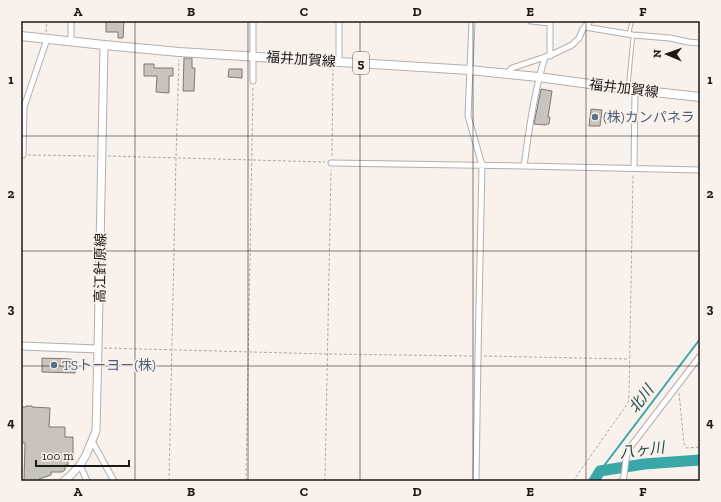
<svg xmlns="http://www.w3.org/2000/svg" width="721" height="502" viewBox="0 0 721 502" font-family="'Zilla Slab','Noto Sans JP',serif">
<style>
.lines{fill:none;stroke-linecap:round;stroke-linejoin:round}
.stream{stroke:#39a7a8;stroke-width:2}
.river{stroke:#39a7a8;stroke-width:11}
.building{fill:#c8c3bc;stroke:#7d7872}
.lane-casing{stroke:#b6aeaa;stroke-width:4.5}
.street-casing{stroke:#b6aeaa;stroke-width:7}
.secondary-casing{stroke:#b6aeaa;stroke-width:9}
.primary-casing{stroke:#b6aeaa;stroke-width:10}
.path{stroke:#afa9a5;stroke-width:1;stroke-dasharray:3 2;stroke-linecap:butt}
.lane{stroke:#fff;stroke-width:2.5}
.street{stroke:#fff;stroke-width:5}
.secondary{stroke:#fff;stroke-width:7}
.primary{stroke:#fff;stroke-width:8}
.grid{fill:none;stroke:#1b1917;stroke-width:1;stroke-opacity:0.55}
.service-dot{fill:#5c6f8a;stroke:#f9f1ec;stroke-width:1.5}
.labels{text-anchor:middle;stroke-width:3;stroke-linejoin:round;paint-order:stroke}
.shield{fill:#f9f1ec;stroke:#5e5a57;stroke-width:1}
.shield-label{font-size:13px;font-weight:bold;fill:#1b1917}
.street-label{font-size:14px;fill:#1b1917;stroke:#f9f1ec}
.service-label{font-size:14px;fill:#4e5e75;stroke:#f9f1ec;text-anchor:start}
.water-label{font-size:15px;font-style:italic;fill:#1a494a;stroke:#f9f1ec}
.neatline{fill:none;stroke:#1b1917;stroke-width:1.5}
.grid-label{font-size:13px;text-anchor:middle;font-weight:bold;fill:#1b1917}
</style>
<rect width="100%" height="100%" fill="#f9f1ec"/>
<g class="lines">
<path class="stream" d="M600,471L700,339"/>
<path class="river" d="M594,481L600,471L644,464L700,460"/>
</g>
<path class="building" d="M106,21H124L123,38H118V32H106Z
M184,58H192V68H195L194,91H183Z
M144,64H154V68H173V76H169V93L156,92L157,76H144Z
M229,69H242V78L228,77Z
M541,89L552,91L548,117H550L549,124H547L546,125L534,124Z
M591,109L602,110L600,126H589Z
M42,358L71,359V367H75V373L42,372Z
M26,406H32V407L50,408L49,427H65V437H73V457H68V465H65V470L62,472H51V475L39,479V481H24L25,443H21V407H26Z"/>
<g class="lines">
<defs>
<path id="lane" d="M629,33L632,21
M628,88L633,35"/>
<path id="street" d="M71,21V42
M253,21V81
M472,21L468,116L482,165L478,356L476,481
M531,21L550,23
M585,27L633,35L670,38L688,42L700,43
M550,56V21
M339,62V21
M506,74L512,68L551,55L572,45L579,38L583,29L590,21
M23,155L24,107L47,39
M331,163L524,166L700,170
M524,166C529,129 534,93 545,57
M634,168L635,90
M92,441L114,481
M80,465L87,481
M621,481L623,480L624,476L626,459L628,450L700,356"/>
<path id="secondary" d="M21,346L98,349
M64,481L70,476L80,465L86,455L96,431L98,348L104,45"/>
<path id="primary" d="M21,36L104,45L179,52L470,70L538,77L627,89L700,97"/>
</defs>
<use href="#lane" class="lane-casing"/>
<use href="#street" class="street-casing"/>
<use href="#secondary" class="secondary-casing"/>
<use href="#primary" class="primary-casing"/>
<path class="path" d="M46,32L47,21
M28,155L95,156
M108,156L325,162
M332,156L333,70
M104,348L327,354L473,356
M484,356L629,359
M679,393L684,444L687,448L700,447
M169,481L176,158L179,60
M246,481L253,88
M325,481L331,170
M573,481L628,403L629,396L633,175"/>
<use href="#lane" class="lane"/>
<use href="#street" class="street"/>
<use href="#secondary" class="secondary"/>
<use href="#primary" class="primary"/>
</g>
<path class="grid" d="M135,21V481M248,21V481M360,21V481M473,21V481M586,21V481M21,136H700M21,251H700M21,366H700"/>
<g class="service-dot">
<circle cx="595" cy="117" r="4"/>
<circle cx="54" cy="365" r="4"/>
</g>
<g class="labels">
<rect class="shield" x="353" y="52" width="16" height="22" rx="3"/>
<g class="shield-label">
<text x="361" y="68">5</text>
</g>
<g class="street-label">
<text transform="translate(301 59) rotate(4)" y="5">福井加賀線</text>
<text transform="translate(624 88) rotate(7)" y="5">福井加賀線</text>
<text transform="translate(100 268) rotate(-89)" y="5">高江針原線</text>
</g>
<g class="service-label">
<text x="603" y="122">(株)カンパネラ</text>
<text x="62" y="370">TSトーヨー(株)</text>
</g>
<g class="water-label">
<text transform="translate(641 399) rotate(-53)" y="5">北川</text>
<text transform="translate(642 450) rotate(-7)" y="5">八ヶ川</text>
</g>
</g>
<rect width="721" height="502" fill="none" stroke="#f9f1ec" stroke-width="44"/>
<g transform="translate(667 54) rotate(272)" stroke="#f9f1ec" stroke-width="3" paint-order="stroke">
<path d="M0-3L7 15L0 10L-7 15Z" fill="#1b1917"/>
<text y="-6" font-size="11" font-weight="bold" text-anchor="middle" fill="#1b1917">N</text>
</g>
<path d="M36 460v6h93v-6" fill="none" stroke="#1b1917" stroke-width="2"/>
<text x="42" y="460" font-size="12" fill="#1b1917" stroke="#f9f1ec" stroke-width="3" paint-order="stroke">100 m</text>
<rect x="22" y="22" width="677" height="458" class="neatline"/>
<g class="grid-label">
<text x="78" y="16">A</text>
<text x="191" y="16">B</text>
<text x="304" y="16">C</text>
<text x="417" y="16">D</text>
<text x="530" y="16">E</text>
<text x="643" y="16">F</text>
<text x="11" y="84">1</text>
<text x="710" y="84">1</text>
<text x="11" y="198">2</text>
<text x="710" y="198">2</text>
<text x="11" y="313">3</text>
<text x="710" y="313">3</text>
<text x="11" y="427">4</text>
<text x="710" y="427">4</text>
<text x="78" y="496">A</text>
<text x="191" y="496">B</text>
<text x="304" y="496">C</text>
<text x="417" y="496">D</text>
<text x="530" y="496">E</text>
<text x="643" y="496">F</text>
</g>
</svg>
